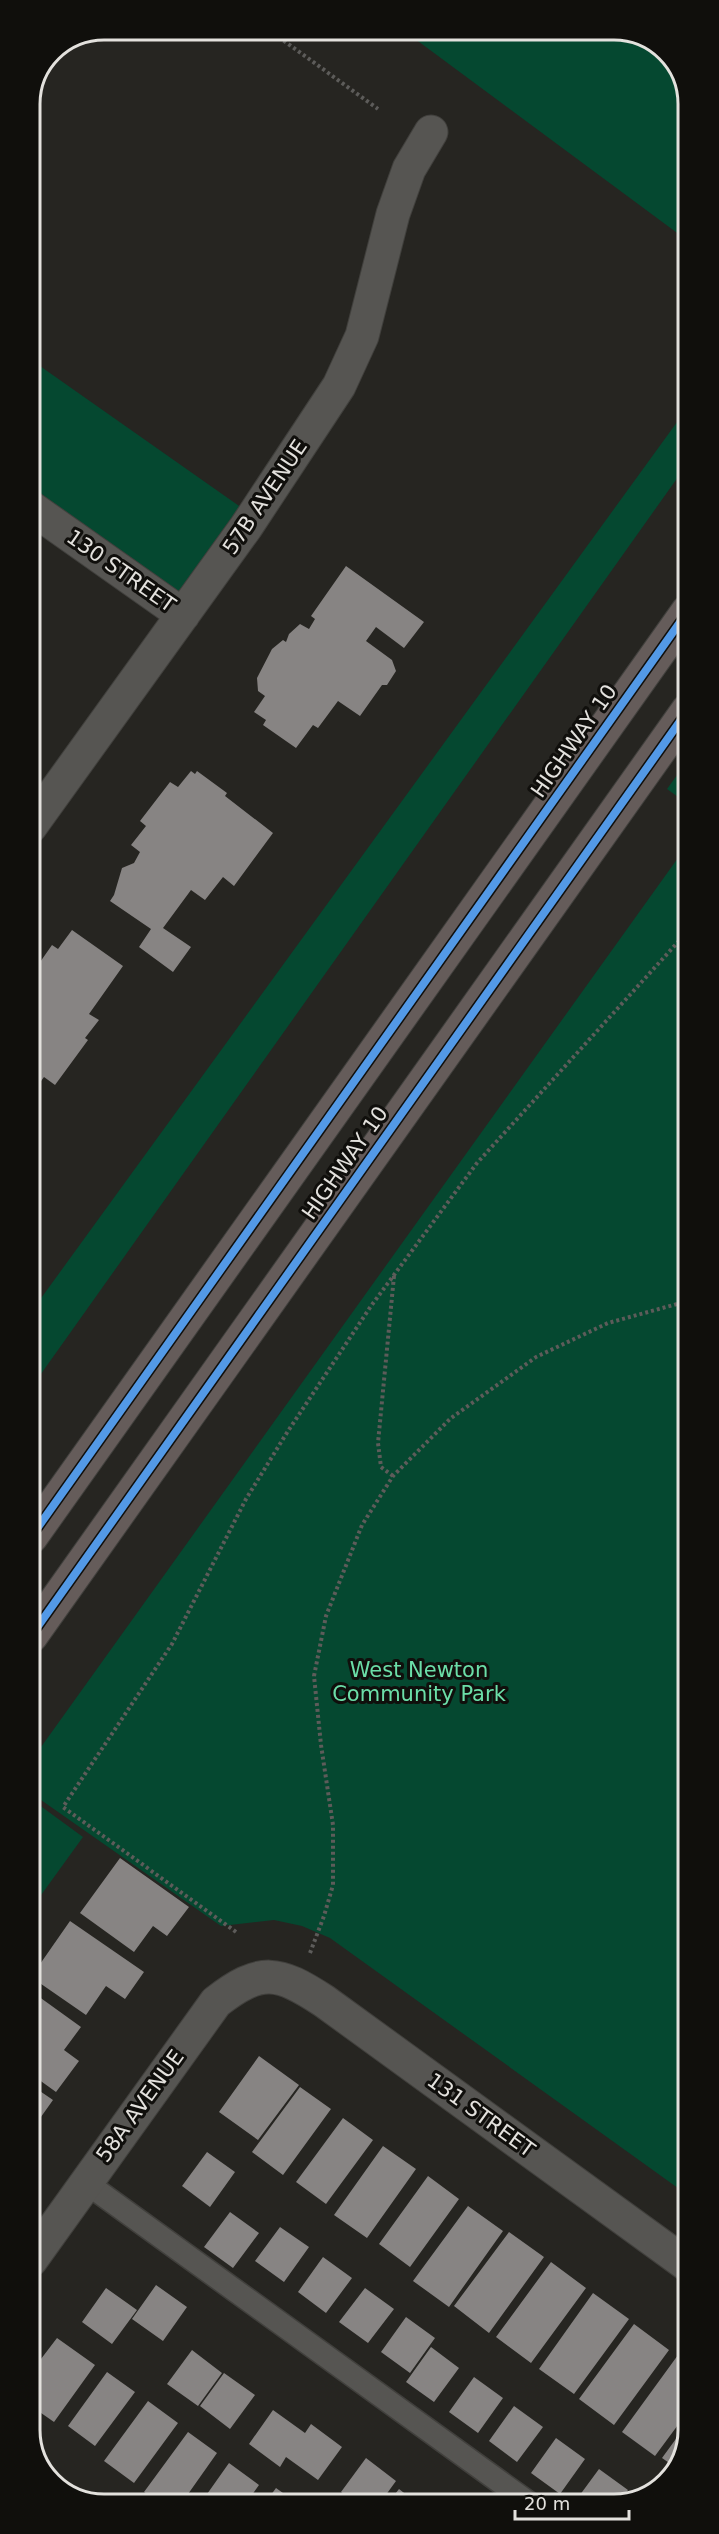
<svg xmlns="http://www.w3.org/2000/svg" width="719" height="2534" viewBox="0 0 719 2534" font-family="'DejaVu Sans',sans-serif">
<style>
.green{fill:#054830}
.building{fill:#878483}
.lines{fill:none;stroke-linecap:round;stroke-linejoin:round}
.lane-casing{stroke:#41403d;stroke-width:25}
.street-casing{stroke:#41403d;stroke-width:35}
.highway-casing{stroke:#41403d;stroke-width:35}
.path{stroke:#5d5c5a;stroke-width:4;stroke-dasharray:3 3;stroke-linecap:butt}
.lane{stroke:#565552;stroke-width:22}
.street{stroke:#565552;stroke-width:33}
.highway{stroke:#655c5a;stroke-width:33}
.cycleway-casing{stroke:#100f0c;stroke-width:11}
.cycleway{stroke:#5399e6;stroke-width:8}
.labels{text-anchor:middle;stroke-width:6;stroke-linejoin:round;paint-order:stroke}
.street-label{font-size:21px;fill:#e3e1dd;stroke:#100f0c}
.park-label{font-size:21px;fill:#6bdea8;stroke:#100f0c}
.rim{fill:none;stroke:#e3e1dd;stroke-width:3}
</style>
<rect width="100%" height="100%" fill="#262521"/>
<path class="green" d="M403,30L624,31L664,49L687,89L688,241Z
M30,359L242,508L177,598L30,505Z
M688,407V463L31,1388V1312Z
M688,760V804L667,789Z
M688,844L689,2196L330,1938L302,1926L274,1920L221,1926L31,1793V1761Z
M31,1799L83,1837L31,1909Z"/>
<path class="building" d="M346,566L424,622L404,648L376,627L366,641L392,660L396,671L387,685H382L360,716L338,701L318,728L313,725L296,748L263,725L266,720L254,712L265,696L258,691L257,678L272,649L283,640L286,642L289,634L300,624L309,629L315,619L311,616Z
M191,771L195,774L197,771L227,793L225,796L273,833L234,886L223,877L205,900L191,890L163,928L191,947L173,972L139,947L151,929L110,901L114,895L122,868L134,863L140,852L131,845L146,826L140,821L170,782L178,787Z
M72,930L123,966L89,1014L99,1020L85,1038L88,1040L55,1085L44,1077L36,1088L31,1084V975L52,945L58,949Z
M120,1858L189,1907L167,1936L153,1926L134,1952L80,1913Z
M70,1921L144,1972L125,1999L106,1986L86,2015L31,1977Z
M31,1991L81,2027L64,2050L79,2061L56,2092L31,2074Z
M259,2056L299,2085L258,2140L219,2112Z
M31,2085L53,2100L31,2131Z
M300,2087L331,2109L283,2175L252,2152Z
M343,2118L373,2140L326,2204L296,2182Z
M383,2146L416,2169L367,2238L334,2215Z
M207,2152L235,2172L210,2207L182,2186Z
M428,2176L459,2199L410,2267L379,2244Z
M468,2206L503,2231L449,2307L413,2281Z
M230,2212L259,2233L233,2268L204,2247Z
M280,2227L309,2247L284,2282L255,2261Z
M509,2232L544,2257L489,2333L454,2306Z
M323,2257L352,2278L326,2313L298,2292Z
M551,2262L586,2288L531,2363L496,2337Z
M156,2285L187,2307L163,2341L132,2319Z
M106,2288L137,2310L112,2344L82,2322Z
M365,2288L394,2309L368,2343L339,2322Z
M593,2293L629,2319L574,2394L539,2369Z
M406,2317L435,2338L410,2373L381,2352Z
M634,2324L669,2350L614,2425L579,2399Z
M57,2338L95,2365L54,2422L31,2406V2372Z
M431,2347L459,2368L434,2402L406,2382Z
M192,2350L222,2373L198,2406L167,2384Z
M678,2355L689,2363V2410L655,2456L622,2432Z
M107,2372L135,2392L95,2446L68,2426Z
M224,2373L255,2395L230,2429L200,2406Z
M474,2377L503,2398L478,2433L449,2412Z
M148,2401L178,2423L134,2483L104,2461Z
M514,2406L543,2427L517,2462L489,2441Z
M273,2410L305,2433L311,2424L342,2447L318,2480L286,2457L280,2467L249,2444Z
M689,2421V2430L675,2467L662,2458Z
M188,2432L217,2453L181,2504H161L144,2492Z
M556,2438L585,2459L560,2494L531,2473Z
M366,2458L396,2481L380,2503H356L341,2492Z
M229,2463L259,2485L246,2503L200,2504Z
M599,2469L628,2490L619,2503H574Z
M276,2488L297,2503H265Z
M399,2489L417,2503H388Z"/>
<g class="lines">
<defs>
<path id="lane" d="M85,2182L529,2503"/>
<path id="street" d="M30,507L183,615
M30,827L246,527L339,386L362,336L393,214L409,169L431,132
M31,2260L216,2002C261,1967 278,1971 324,2001L689,2266"/>
<path id="highway" d="M31,1537L688,611
M31,1636L688,710"/>
</defs>
<use href="#lane" class="lane-casing"/>
<use href="#street" class="street-casing"/>
<use href="#highway" class="highway-casing"/>
<path class="path" d="M269,30L378,109
M393,1476L381,1467L378,1443L394,1276
M236,1932L63,1807L172,1644L246,1499L288,1431L371,1306L477,1163L688,931
M310,1953L324,1916L333,1885V1825L321,1745L314,1676L326,1616L362,1525L393,1476L451,1418L536,1357L608,1323L688,1301"/>
<use href="#lane" class="lane"/>
<use href="#street" class="street"/>
<use href="#highway" class="highway"/>
<defs>
<path id="cycleway" d="M31,1537L688,611
M31,1636L688,710"/>
</defs>
<use href="#cycleway" class="cycleway-casing"/>
<use href="#cycleway" class="cycleway"/>
</g>
<g class="labels">
<g class="street-label">
<text transform="translate(265 497) rotate(-56)" y="7">57B AVENUE</text>
<text transform="translate(121 571) rotate(35)" y="7">130 STREET</text>
<text transform="translate(574 741) rotate(-55)" y="7">HIGHWAY 10</text>
<text transform="translate(345 1163) rotate(-55)" y="7">HIGHWAY 10</text>
<text transform="translate(140 2106) rotate(-54)" y="7">58A AVENUE</text>
<text transform="translate(481 2115) rotate(36)" y="7">131 STREET</text>
</g>
<g class="park-label">
<text x="419" y="1677">West Newton<tspan x="419" dy="24">Community Park</tspan></text>
</g>
</g>
<path d="M0 0H719V2534H0ZM104 40H614A64 64 0 0 1 678 104V2430A64 64 0 0 1 614 2494H104A64 64 0 0 1 40 2430V104A64 64 0 0 1 104 40Z" fill="#100f0c" fill-rule="evenodd"/>
<path class="rim" d="M104 40H614A64 64 0 0 1 678 104V2430A64 64 0 0 1 614 2494H104A64 64 0 0 1 40 2430V104A64 64 0 0 1 104 40Z"/>
<path d="M515 2510v9h114v-9" fill="none" stroke="#e3e1dd" stroke-width="3"/>
<text x="524" y="2510" font-size="18" fill="#e3e1dd" stroke="#100f0c" stroke-width="4.5" paint-order="stroke">20 m</text>
</svg>
